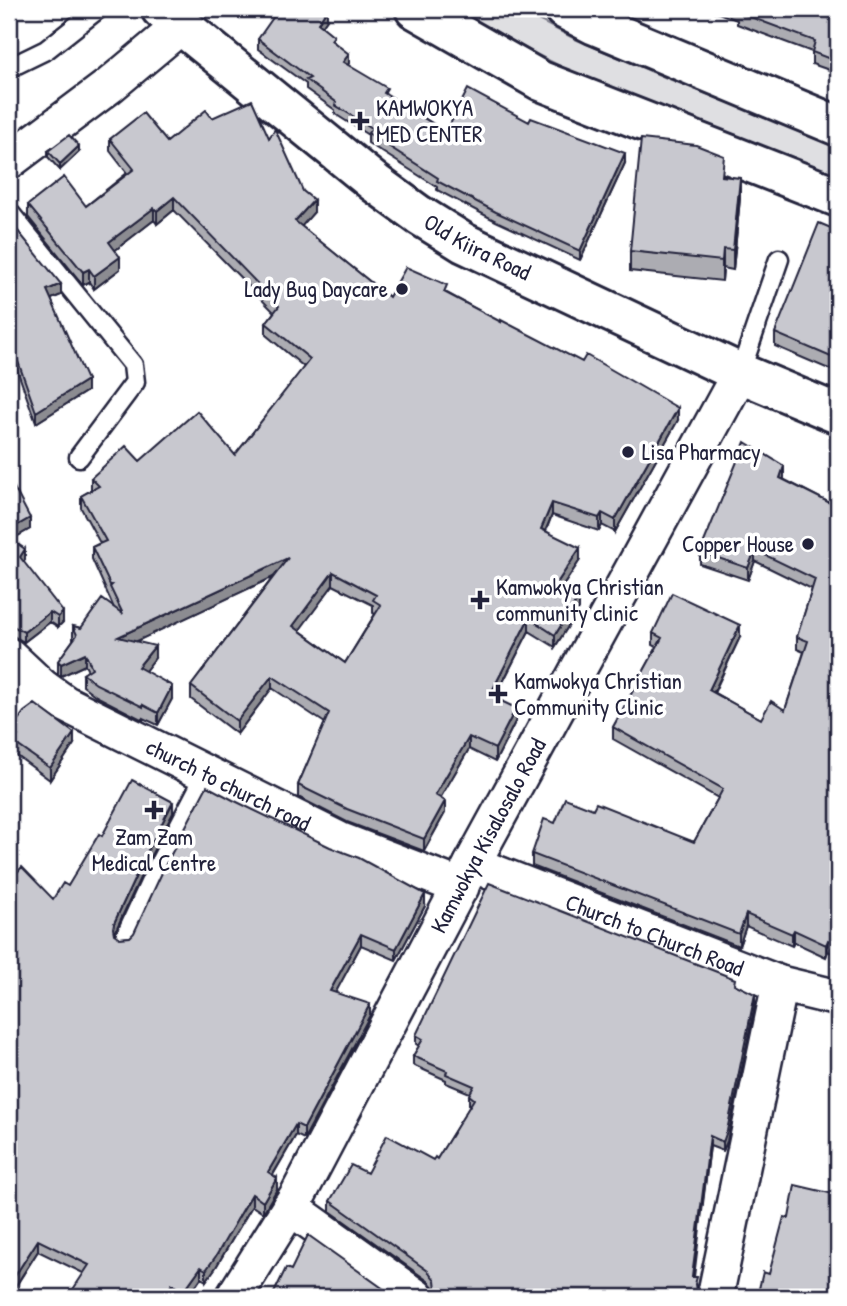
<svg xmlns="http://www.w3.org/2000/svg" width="847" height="1306" viewBox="0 0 847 1306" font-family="'Patrick Hand',sans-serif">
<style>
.green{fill:#dfdfe2;stroke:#80808e;stroke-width:2}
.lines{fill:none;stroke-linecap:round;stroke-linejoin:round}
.service-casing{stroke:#22223b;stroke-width:23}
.minor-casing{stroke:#22223b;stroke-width:40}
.tertiary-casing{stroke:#22223b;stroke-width:44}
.primary-casing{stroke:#22223b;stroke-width:44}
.service{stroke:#fff;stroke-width:18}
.minor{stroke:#fff;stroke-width:35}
.tertiary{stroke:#fff;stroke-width:38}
.primary{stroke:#fff;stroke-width:38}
.wall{fill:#acacb2;stroke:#22223b;stroke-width:2;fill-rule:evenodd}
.shaded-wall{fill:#8c8c91;stroke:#22223b;stroke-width:2}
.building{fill:#c8c8cf;stroke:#22223b;stroke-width:2;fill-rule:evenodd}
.poi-dot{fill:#22223b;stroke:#fff;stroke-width:2.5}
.labels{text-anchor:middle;stroke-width:7;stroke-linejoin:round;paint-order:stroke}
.poi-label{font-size:23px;fill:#22223b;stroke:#fff;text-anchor:start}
.street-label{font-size:23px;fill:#22223b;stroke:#fff}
</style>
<rect width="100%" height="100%" fill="#fff"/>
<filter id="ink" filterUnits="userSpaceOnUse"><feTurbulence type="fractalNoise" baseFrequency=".0143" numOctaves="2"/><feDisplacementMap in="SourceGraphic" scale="14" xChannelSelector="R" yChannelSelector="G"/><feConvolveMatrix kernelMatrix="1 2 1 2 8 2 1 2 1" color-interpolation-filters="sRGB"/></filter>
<g filter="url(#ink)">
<path class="green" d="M453,9H517L575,39L669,79L838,146V180L594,83L538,55Z"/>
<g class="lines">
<defs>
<path id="service" d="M9,68L46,50L98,9
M9,212L133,365L135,382L79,457
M740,373L779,259
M124,939L156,870L206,774"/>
<g id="minor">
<path d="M9,161L109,86L182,25"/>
<path id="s1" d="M9,656L42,687L66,704L339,840L461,887"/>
<path d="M9,709L42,687"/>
<path id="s2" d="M472,864L780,984L838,998"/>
<path d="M290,1207L416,1297"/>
<path id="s3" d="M234,1297L299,1193L472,864L740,373"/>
<path d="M715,1297L780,984"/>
</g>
<g id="tertiary">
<path id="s4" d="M161,9L375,183L419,215L464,243L740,373L838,414"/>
</g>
<path id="primary" d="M415,9L541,81L838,197
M564,9L595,25L838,126"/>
</defs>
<use href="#service" class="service-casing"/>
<use href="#minor" class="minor-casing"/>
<use href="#tertiary" class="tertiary-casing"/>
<use href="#primary" class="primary-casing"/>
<use href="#service" class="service"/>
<use href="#minor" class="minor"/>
<use href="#tertiary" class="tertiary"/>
<use href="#primary" class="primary"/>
</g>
<path class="wall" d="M708,9H838V73L812,64V52L737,24V20Z
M327,19L322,26L349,63L348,65L387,94L446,132L529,122L625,163L580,260L496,221L437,190V187L368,143V135L335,114V110L306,89V84L258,49V39Z
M212,118L269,138L314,212L301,226L389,297L447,293L678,420L615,532L602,525L599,531L552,515L546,531L580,560L563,586L579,609L555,647L529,631L497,694L516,720L495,762L469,749L440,798L445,813L424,851L347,822L298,797V785L325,723L272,688L237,734L191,699V686L273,577L136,641L155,658L145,671L172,699L158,725L143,718V720L96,696L83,686V674L88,671L85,665L61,676L58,674V661L73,640V626L81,628L114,608L92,559V547L100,543L81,508V496L91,490V478L140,461L235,455L304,367L266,335V323L274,312L174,210L157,224L154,220L115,250L120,269L94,289L89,282L83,285L28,217V205L86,206L127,173L110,151V139L167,142ZM333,585L373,605V613L375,614L345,663L299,630Z
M48,151L79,152L60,170L48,157Z
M724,177L740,198L733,270L723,268L722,281L630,271V251Z
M9,220L61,295L51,299L87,391L36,423L9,347Z
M838,231V373L775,346V333Z
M9,472L11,482L30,529L11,540L25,560L23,562L63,622L58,627L50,622L24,642L13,636H9Z
M784,478L783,479L838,507V956L828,951L826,957L794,942L792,946L746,926L739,946L532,866V854L555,823L593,809L694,842L718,798L613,739V727L657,647L653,645V633L740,637L714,693L761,719L785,710L804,652L797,649V637L812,589L755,561L748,580L700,564V552Z
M10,731L74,744L50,780L13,753V744L10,742Z
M173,813L146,865L114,933L120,938L425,906L396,960L361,945L335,993L370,1015L304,1139L296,1135L273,1175L277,1189L263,1213L252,1206L216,1267L206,1281L201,1278L188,1297H175L172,1295L83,1273L38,1251L9,1297L53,899L68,886L102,836Z
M735,984L755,1004L727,1141L723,1151L710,1146L694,1277L697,1287L435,1292V1289L428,1281L330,1211V1201L367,1173L437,1159L470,1106L469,1105V1095L470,1093L446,1083V1080L413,1065V1056L419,1046L416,1044V1035Z"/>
<path class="shaded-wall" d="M327,9V19L318,32V23Z
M349,54V63L343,71V62Z
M79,146V152L60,170V164Z
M625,153V163L580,260V251Z
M740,178V198L733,270V250Z
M174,197V210L157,224V211Z
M314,200V212L295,234V221Z
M154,208V220L109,255V242Z
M723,249V268L722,281V261Z
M120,257V269L94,289V276Z
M89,269V282L83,285V272Z
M61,284V295L47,301V290Z
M87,380V391L36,423V412Z
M678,408V420L615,532V520Z
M784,466V478L780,490V478Z
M552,503V515L541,541V529Z
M602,513V525L599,531V518Z
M30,518V529L9,541V530Z
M580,548V560L557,595V583Z
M25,549V560L20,568V557Z
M755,550V561L748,580V568Z
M288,558V570L118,650V637Z
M333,572V585L293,639V626Z
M579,597V609L555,647V635Z
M50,612V622L24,642V632Z
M63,612V622L58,627V617Z
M529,618V631L492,703V691Z
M740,625V637L709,702V690Z
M155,646V658L138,680V667Z
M85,653V665L61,676V664Z
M272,676V688L237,734V721Z
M172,686V699L158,725V713Z
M516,708V720L495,762V749Z
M74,733V744L50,780V768Z
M469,737V749L435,807V795Z
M445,801V813L424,851V839Z
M173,802V813L146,865L114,934L113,928L114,923L146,854Z
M425,894V906L396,960V949Z
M746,914V926L739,946V934Z
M794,930V942L792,946V934Z
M361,934V945L330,1003V991Z
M828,940V951L826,957V945Z
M755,994V1004L727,1141L723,1151V1142Z
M370,1004V1015L304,1139V1128Z
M296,1124V1135L268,1183V1172Z
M710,1136V1146L692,1286V1277Z
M277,1178V1189L263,1213V1202Z
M252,1194V1206L216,1267L206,1281V1270Z
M38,1240V1251L9,1296V1285Z
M201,1267V1278L188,1297H183V1292Z
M172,1284V1295L171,1297H164Z"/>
<path class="building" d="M279,9H327L318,23L334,36L331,40L349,54L343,62L387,88L384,93L446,132L468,89L529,122L531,118L625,153L580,251L496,212L437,181L438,178L368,133L372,128L335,105L336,102L306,80L310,78L258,39Z
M738,9H838V62L812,52L815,41L737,12L739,9Z
M252,100L269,138L275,129L303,191L314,200L295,221L389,297L406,267L447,285L444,292L501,322V320L582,362L586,355L678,408L615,520L602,513L599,518L552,503L541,529L580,548L557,583L579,597L555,635L529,618L492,691L503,697L501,701L516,708L495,749L469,737L435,795L445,801L424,839L347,809L298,785L329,713L272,676L237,721L191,686L288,558L118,637L155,646L138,667L172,686L158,713L143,705V707L96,684L83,674L92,668L85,653L61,664L58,661L77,635L73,626L81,628L102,599L123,614L110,587L112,585H110L92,547L106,541L81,496L99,486L91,478L126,446L140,461L197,411L235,455L310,359L266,323L279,306L174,197L157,211L154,208L109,242L120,257L94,276L89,269L83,272L28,205L64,177L86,206L134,169L110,139L143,113L167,142L206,110L212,118ZM333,572L376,595L373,600L381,605L345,663L293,626Z
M69,135L79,146L60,164L48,151Z
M641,139L696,145L724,156L722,176L740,178L733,250L723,249L722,261L630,251Z
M9,220L61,284L47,290L87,380L36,412L9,336Z
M819,223L838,231V360L775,333Z
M745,442L784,466L780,478L838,507V944L828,940L826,945L794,930L792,934L746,914L739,934L532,854L544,819L555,823L565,798L593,809L596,803L694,842L723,789L613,727L662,638L653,633L672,593L740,625L709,690L761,719L771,701L785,710L808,641L797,637L815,579L755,550L748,568L700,552Z
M9,478L30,518L9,530Z
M9,538L25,549L20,557L63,612L58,617L50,612L24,632L13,626H9V587L11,585L9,583Z
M35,704L74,733L50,768L13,742L18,736L10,731L24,712Z
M132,780L173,802L146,854L114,923L113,928L114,934L120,938L130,937L134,933L166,864L207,786L233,800L330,847L359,858L425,894L396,949L361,934L330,991L370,1004L304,1128L296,1124L268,1172L277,1178L263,1202L252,1194L216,1256L206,1270L201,1267L183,1292L172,1284L164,1297H68L89,1265L38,1240L9,1285V881L22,867L53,899L63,883L68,886L99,834L102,836Z
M489,883L735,979L734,984L755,994L727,1131L723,1142L710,1136L692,1277H697L695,1284L697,1297H433L436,1289L435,1280L428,1271L330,1201L351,1165L367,1173L387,1135L433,1160L435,1157L437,1159L474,1099L469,1095L474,1086L446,1074L447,1071L413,1056L423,1039L416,1035Z
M795,1185L838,1195V1297H757L763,1272L769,1274L784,1217L789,1218Z
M308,1235L395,1297H265L267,1294L272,1297L286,1268L291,1270Z
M9,1286L26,1297H9Z"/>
</g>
<g class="poi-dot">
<path d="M356.5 110.5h7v7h7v7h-7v7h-7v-7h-7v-7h7z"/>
<circle cx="402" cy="289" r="7"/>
<circle cx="628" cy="452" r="7"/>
<circle cx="808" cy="544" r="7"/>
<path d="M476.5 589.5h7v7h7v7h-7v7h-7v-7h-7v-7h7z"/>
<path d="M494.5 683.5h7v7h7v7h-7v7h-7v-7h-7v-7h7z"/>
<path d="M150.5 799.5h7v7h7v7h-7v7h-7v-7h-7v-7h7z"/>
</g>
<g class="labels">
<g class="poi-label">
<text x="376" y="116">KAMWOKYA<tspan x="376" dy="26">MED CENTER</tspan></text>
<text x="388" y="297" text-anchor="end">Lady Bug Daycare</text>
<text x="642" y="460">Lisa Pharmacy</text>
<text x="794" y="552" text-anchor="end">Copper House</text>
<text x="496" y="595">Kamwokya Christian<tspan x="496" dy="26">community clinic</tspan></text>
<text x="514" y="689">Kamwokya Christian<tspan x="514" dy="26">Community Clinic</tspan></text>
<text x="154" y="845" text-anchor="middle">Zam Zam<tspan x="154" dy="26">Medical Centre</tspan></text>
</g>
<g class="street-label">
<text dy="8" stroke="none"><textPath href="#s4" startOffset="397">Old Kiira Road</textPath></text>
<text dy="8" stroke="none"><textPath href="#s1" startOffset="256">church to church road</textPath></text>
<text dy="8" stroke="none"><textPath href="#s3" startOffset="527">Kamwokya Kisalosalo Road</textPath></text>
<text dy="8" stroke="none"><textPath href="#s2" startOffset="196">Church to Church Road</textPath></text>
</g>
</g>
<rect width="847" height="1306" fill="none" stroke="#fff" stroke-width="35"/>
<rect x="18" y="18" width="812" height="1271" fill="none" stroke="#22223b" stroke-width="2.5" filter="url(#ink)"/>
</svg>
